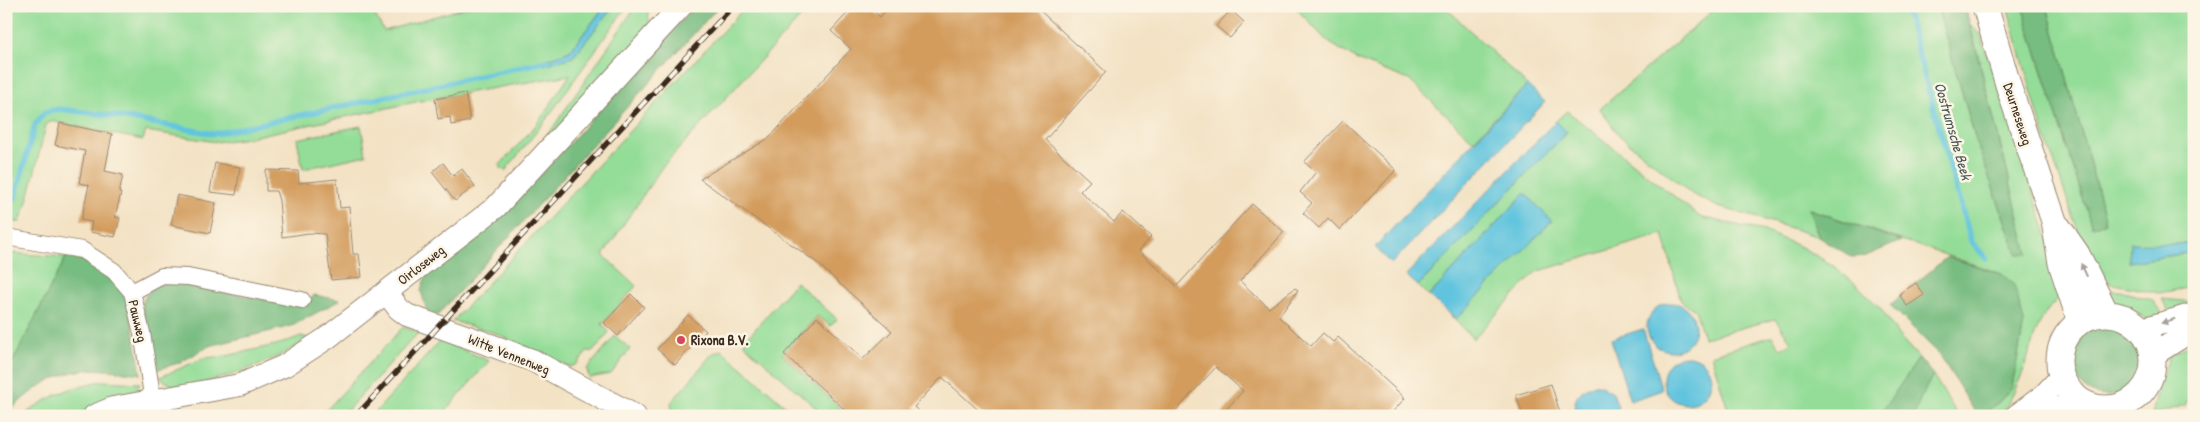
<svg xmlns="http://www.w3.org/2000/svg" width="2200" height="422" viewBox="0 0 2200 422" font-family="'Patrick Hand',sans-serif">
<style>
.green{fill:#94dd98;stroke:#68845b}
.forest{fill:#77bc80;stroke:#59734f}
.water{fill:#60c4de;stroke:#4e777e}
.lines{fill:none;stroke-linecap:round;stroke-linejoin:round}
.stream{stroke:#60c4de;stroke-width:5.5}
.building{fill:#d39c5d}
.street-casing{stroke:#978671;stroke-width:18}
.secondary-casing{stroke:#978671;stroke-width:24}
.primary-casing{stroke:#978671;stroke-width:27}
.street{stroke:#fff;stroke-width:16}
.secondary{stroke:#fff;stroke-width:22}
.primary{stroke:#fff;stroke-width:25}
.rail-casing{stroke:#3b2a1e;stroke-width:5.5}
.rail{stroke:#fcf5e5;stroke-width:4;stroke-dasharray:11;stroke-linecap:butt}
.oneway{fill:#a79f9a}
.poi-dot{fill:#d1495b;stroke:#fcf5e5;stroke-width:2}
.labels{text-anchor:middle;stroke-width:5;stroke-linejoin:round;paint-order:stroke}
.street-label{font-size:14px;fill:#3b2a1e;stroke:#fcf5e5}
.poi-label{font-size:14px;font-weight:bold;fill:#3b2a1e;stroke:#fcf5e5;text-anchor:start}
.water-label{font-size:15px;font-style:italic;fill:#465858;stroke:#fcf5e5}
</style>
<rect width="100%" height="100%" fill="#fcf5e5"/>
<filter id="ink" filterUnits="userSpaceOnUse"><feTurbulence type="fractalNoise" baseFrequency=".02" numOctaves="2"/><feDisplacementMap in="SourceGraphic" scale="10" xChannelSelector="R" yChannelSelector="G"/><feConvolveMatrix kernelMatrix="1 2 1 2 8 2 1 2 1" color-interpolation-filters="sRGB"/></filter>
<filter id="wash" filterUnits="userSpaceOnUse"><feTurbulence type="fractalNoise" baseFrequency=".0096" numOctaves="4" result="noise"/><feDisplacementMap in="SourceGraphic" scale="20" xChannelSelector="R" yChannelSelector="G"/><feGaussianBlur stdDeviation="1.12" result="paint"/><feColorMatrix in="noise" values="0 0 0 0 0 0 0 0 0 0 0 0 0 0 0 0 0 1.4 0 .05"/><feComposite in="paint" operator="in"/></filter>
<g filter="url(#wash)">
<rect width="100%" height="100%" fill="#f3e2c4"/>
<path class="green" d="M6,6H370L384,31L471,6H605L570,51L561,55L573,57L614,6H627L545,121L505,171L499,166L537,124L570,75L425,100L242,139L216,142L146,131L143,140L51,121L46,125L29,195L20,222H6Z
M636,6H664L654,7L648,12L650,28L526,162L552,129Z
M746,6H811L662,167L603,255L636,286L602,324L609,332C603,339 597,352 587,352L577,364L570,367L495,333L453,321Z
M1294,6H1444L1527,85L1473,141L1409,80L1357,60L1327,41Z
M1718,6H1937L1977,144L2017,254H2028L1970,24L1980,35L2000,90L2066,293C2036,312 2034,344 2022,374C2017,387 2010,398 2005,410L1985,413L2000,401L2012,387L2024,322L2002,274L1809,209L1819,237L1755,217L1718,207L1692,194L1619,135L1600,109Z
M2007,6H2022L2092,227L2106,222L2047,6H2194V242L2178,244L2129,262L2194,252V287L2159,293L2108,283H2096L2040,121Z
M1567,111L1700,217L1764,231L1803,248L1832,265L1857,285L1880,308L1899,336L1919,358L1879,416H1730L1711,355L1772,336L1781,349L1791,342L1775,319L1704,338L1695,310L1681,301L1663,234L1536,272L1473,339L1450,315L1456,319L1525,193L1429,296L1418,286L1567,132L1556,121Z
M361,126L366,155L303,169L297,139Z
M6,253L66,257L6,375Z
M796,282L837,319L831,326L817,316L782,354L849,416H825L743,343Z
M2102,290L2120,291L2153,300L2164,318L2150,320L2123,308L2112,301Z
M2162,299L2194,302V307L2171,316Z
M403,327L419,332L342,416H321Z
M301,336L308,338C287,357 200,391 172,385C168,384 164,380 160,377L204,358L226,356L280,344Z
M615,336L630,349L611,374L589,378L587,369Z
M441,340L489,361L441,416H372Z
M2194,342V390L2185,405L2152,415L2159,383L2170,356Z
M722,350L797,416H673L671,403L712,354Z
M1933,375L1958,416H1914L1920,399Z
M103,381L140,383L136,391L129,397L70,416H23C48,396 72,386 103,381Z"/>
<path class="forest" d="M695,6H719L437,316L427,311L421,291L425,278L535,181Z
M1937,6H1965L2028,254H2017L1977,144Z
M2022,6H2047L2106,222L2092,227Z
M1809,209L1901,241L1866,256L1852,257L1819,237Z
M66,257L82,260L108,273L128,299L141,374C123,372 96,367 78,371C48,377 27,393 6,415V375Z
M1947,257L2002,274L2014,285L2024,322L2012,387L2000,401L1985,413L1975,412L1939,354L1890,305Z
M168,282L305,307L314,295L340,300L292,326L209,346L181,362L156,370L142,305C146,291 155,284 168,282Z
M2072 361a35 35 0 1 1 70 0a35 35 0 1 1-70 0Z
M1919,358L1933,375L1920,399L1914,416H1879Z"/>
<path class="water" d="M605,6H614L573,57L543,65L542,61L570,51Z
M1527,85L1545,102L1391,264L1375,247Z
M1556,121L1567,132L1418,286L1406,275Z
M1525,193L1552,221L1456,319L1429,296Z
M2194,242V252L2129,262L2130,243L2178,244Z
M1647 327a24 24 0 1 1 48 0a24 24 0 1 1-48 0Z
M1643,329L1662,390L1630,401L1611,339Z
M1663 380a24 24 0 1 1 48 0a24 24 0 1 1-48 0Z
M1592,385H1599L1613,393L1618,407L1617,416H1575C1572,401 1578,391 1592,385Z"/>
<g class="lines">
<path class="stream" d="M1905,6L1971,241L1986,258
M6,206L15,198L35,124L45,112L60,109L121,117L214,134L548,61"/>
</g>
<g id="blocks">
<path class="building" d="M854,6H868L880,17L890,6H1035L1106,72L1045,140L1090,181L1080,191L1114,222L1123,212L1151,237L1139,251L1177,286L1252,204L1284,232L1240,281L1269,308L1295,288L1298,290L1279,317L1311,346L1323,333L1333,342L1338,337L1405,398L1389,416H1220L1243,391L1216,367L1171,416H985L942,377L914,407L924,416H852L784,354L817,317L863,359L892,331L816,262L700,179L769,138L851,49L831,31Z
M1231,10L1244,22L1230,38L1216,26Z
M465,93L470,121L451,125L450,117L438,119L435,99Z
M1343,121L1396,170L1340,230L1328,218L1319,228L1303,213L1312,203L1300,192L1316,172L1304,162Z
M60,123L112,134L105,171L123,175L119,193H121L115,217L120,218L115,237L90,232L92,222L81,220L89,185L79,183L85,151L55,145Z
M215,163L240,167L236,195L210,192Z
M443,163L453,176L462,169L475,186L455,201L432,172Z
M266,170L298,171L299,183L337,179L340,208L349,207L353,254H359L362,277L331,280L325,234L309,233L282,237L279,200L276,191H266Z
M177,195L216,203L210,233L171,225Z
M1916,283L1924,295L1907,306L1899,294Z
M631,294L644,307L618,336L604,323Z
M688,315L706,331L675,365L657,349Z
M1551,384L1561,416H1523L1516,395Z"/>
</g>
</g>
<g filter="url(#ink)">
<use href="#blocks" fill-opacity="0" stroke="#978671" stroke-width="1"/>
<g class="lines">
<defs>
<path id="street" d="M6,237L82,250L114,271L132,292L142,333L153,401
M132,292L162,276L188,277L302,300"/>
<path id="secondary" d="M386,292L399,309L407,315L532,360L635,416
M2142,329L2194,314
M2153,355L2194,329
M94,416L113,408L240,385L284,366L327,338L496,207L681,6
M2016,416L2044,395L2061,377
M2046,416L2077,399"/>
<path id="primary" d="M1985,6L2009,88L2054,221L2061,263L2080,321
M2059,228L2077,254L2106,313
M2059 361a47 47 0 1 1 94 0a47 47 0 1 1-94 0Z"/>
</defs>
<use href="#street" class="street-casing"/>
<use href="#secondary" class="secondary-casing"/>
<use href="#primary" class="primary-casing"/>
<use href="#street" class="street"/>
<use href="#secondary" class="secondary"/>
<use href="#primary" class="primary"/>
<defs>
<path id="rail" d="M356,416L733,6"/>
</defs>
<use href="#rail" class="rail-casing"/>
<use href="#rail" class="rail"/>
</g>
<defs><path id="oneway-solid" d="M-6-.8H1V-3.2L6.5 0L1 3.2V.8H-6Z" transform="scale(1.25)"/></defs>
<g class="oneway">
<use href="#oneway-solid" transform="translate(2084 270) rotate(-115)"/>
<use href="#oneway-solid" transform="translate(2168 321) rotate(163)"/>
</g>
</g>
<circle class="poi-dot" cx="681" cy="340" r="5"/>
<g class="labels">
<g class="street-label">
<text transform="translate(2018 114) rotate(72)" y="5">Deurneseweg</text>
<text transform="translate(421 265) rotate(-38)" y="5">Oirloseweg</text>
<text transform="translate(138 321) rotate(77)" y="5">Pauwweg</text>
<text transform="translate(509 354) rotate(22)" y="5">Witte Vennenweg</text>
</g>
<g class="poi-label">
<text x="691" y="345">Rixona B.V.</text>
</g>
<g class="water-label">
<text transform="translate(1953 131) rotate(74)" y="5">Oostrumsche Beek</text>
</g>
</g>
<rect width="2200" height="422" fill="none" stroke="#fcf5e5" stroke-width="25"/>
</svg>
